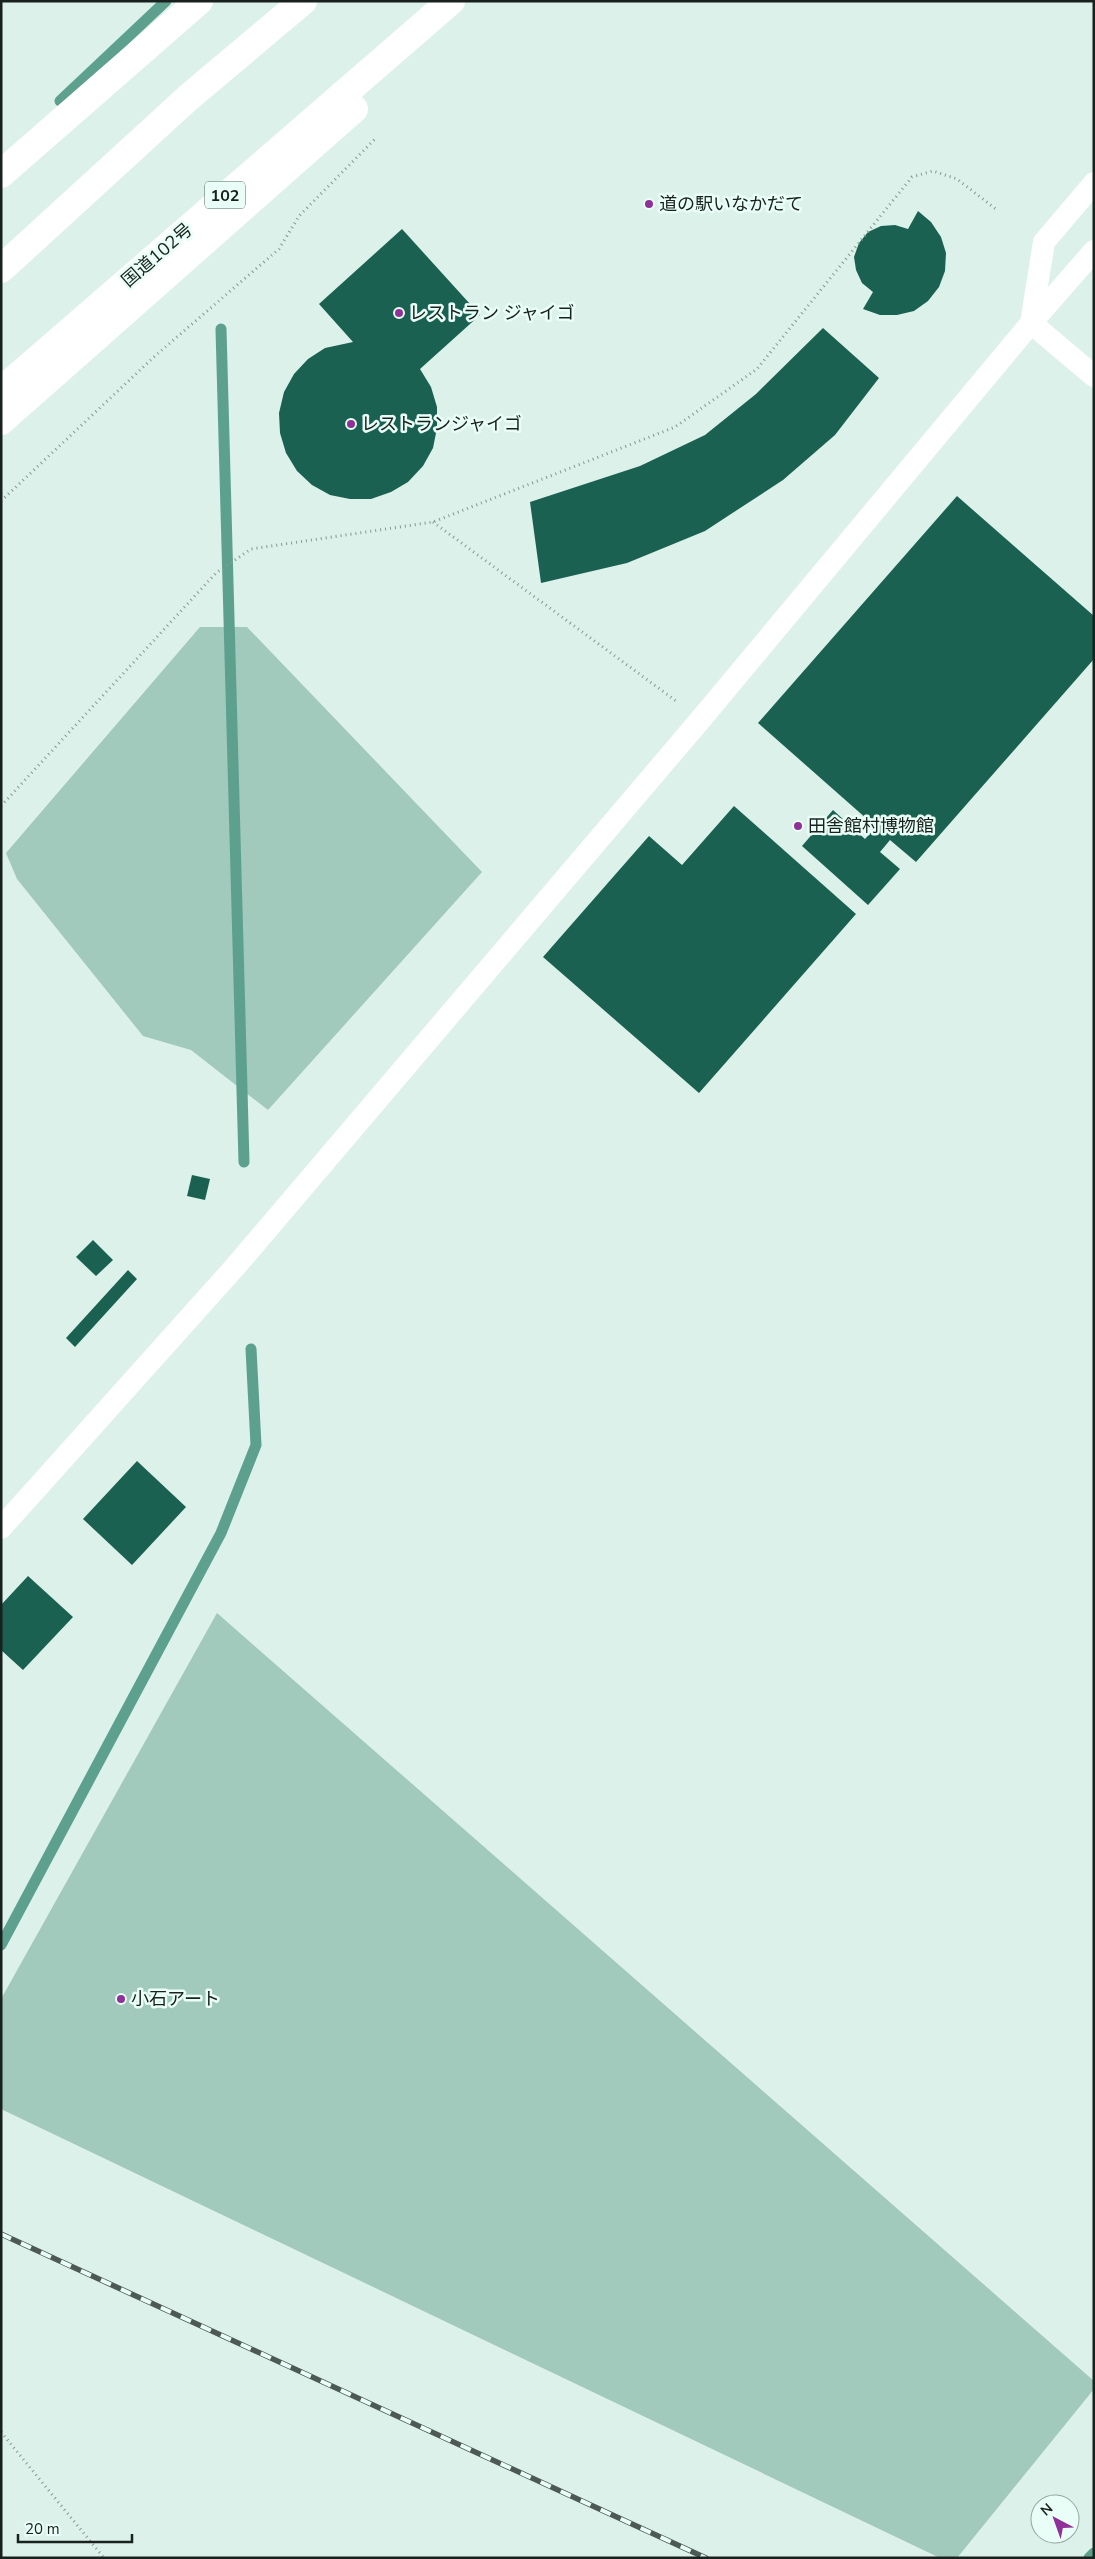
<svg xmlns="http://www.w3.org/2000/svg" width="1095" height="2559" viewBox="0 0 1095 2559" font-family="'Nunito Sans','Noto Sans JP',sans-serif">
<style>
.green{fill:#a1c9bc}
.lines{fill:none;stroke-linecap:round;stroke-linejoin:round}
.stream{stroke:#5ea08e;stroke-width:11}
.building{fill:#1b6151}
.path{stroke:#889893;stroke-width:3;stroke-dasharray:1 4;stroke-linecap:butt}
.service{stroke:#fff;stroke-width:22}
.minor{stroke:#fff;stroke-width:28}
.trunk{stroke:#fff;stroke-width:28}
.rail-casing{stroke:#4d5955;stroke-width:5.5}
.rail{stroke:#e9fef7;stroke-width:4;stroke-dasharray:11;stroke-linecap:butt}
.poi-dot{fill:#90319a;stroke:#e9fef7;stroke-width:2}
.labels{text-anchor:middle;stroke-width:5;stroke-linejoin:round;paint-order:stroke}
.shield{fill:#e9fef7;stroke:#57635f;stroke-width:1}
.shield-label{font-size:16px;font-weight:bold;fill:#19211e}
.poi-label{font-size:18px;fill:#19211e;stroke:#e9fef7;text-anchor:start}
.street-label{font-size:18px;fill:#19211e;stroke:#e9fef7}
</style>
<rect width="100%" height="100%" fill="#dbf1ea"/>
<path class="green" d="M200,627H247L482,872L268,1110L191,1050L143,1036L17,879L6,853Z
M217,1613L1094,2381V2389L957,2558H940L1,2109V1999Z"/>
<g class="lines">
<path class="stream" d="M60,101L166,1
M221,329L244,1162
M1,1945L221,1533L256,1445L251,1349
M1089,2558L1094,2553"/>
</g>
<path class="building" d="M918,211L931,222L941,237L946,253L945,271L939,287L928,301L914,311L897,315H880L863,309L873,292L862,283L856,270L854,257L859,243L868,232L881,226L895,225L908,229Z
M402,229L480,315L420,369L431,387L437,407V428L433,448L423,466L408,482L391,492L371,499H350L330,495L312,485L297,471L286,453L280,433L279,413L284,392L294,374L308,359L325,348L353,342L319,304Z
M823,328L879,378L835,435L783,480L705,531L627,563L541,583L530,502L640,466L705,435L756,394Z
M957,496L1094,616V659L916,862L890,840L880,852L900,869L868,905L802,846L833,810L865,839L876,827L758,723Z
M734,806L856,914L699,1093L543,957L649,836L682,865Z
M192,1175L210,1179L205,1200L187,1196Z
M93,1240L113,1260L96,1276L76,1257Z
M128,1270L137,1279L75,1347L66,1338Z
M137,1461L186,1507L132,1565L83,1519Z
M28,1576L73,1617L23,1670L1,1650V1605Z"/>
<g class="lines">
<path class="path" d="M1,501L155,356L279,249L299,216L375,139
M433,522L676,701
M1,806L216,573L251,549L433,522L675,427L757,369L912,177L933,171L957,179L997,210
M1,2432L104,2558"/>
<path class="service" d="M1031,323L1044,242L1094,183
M1031,323L1094,376
M1,1528L235,1267L701,719L1031,323L1094,251"/>
<path class="minor" d="M1,174L199,1
M1,421L354,109L342,95"/>
<path class="trunk" d="M1,269L189,97L303,1
M1,391L451,1"/>
<defs>
<path id="rail" d="M1,2234L706,2558"/>
</defs>
<use href="#rail" class="rail-casing"/>
<use href="#rail" class="rail"/>
</g>
<g class="poi-dot">
<circle cx="649" cy="204" r="5"/>
<circle cx="399" cy="313" r="5"/>
<circle cx="351" cy="424" r="5"/>
<circle cx="798" cy="826" r="5"/>
<circle cx="121" cy="1999" r="5"/>
</g>
<g class="labels">
<rect class="shield" x="205" y="181.5" width="40" height="27" rx="4"/>
<g class="shield-label">
<text x="225" y="201">102</text>
</g>
<g class="poi-label">
<text x="659" y="210">道の駅いなかだて</text>
<text x="409" y="319">レストラン ジャイゴ</text>
<text x="361" y="430">レストランジャイゴ</text>
<text x="808" y="832">田舎館村博物館</text>
<text x="131" y="2005">小石アート</text>
</g>
<g class="street-label">
<text transform="translate(157 255) rotate(-41)" y="6">国道102号</text>
</g>
</g>
<rect width="1095" height="2559" fill="none" stroke="#19211e" stroke-width="5"/>
<g transform="translate(1055 2519) rotate(319)"><circle r="24" fill="#e9fef7" stroke="#96a6a0"/>
<path d="M0-4L9 19L0 12L-9 19Z" fill="#90319a"/>
<text y="-8" font-size="14" font-weight="bold" text-anchor="middle" fill="#19211e">N</text>
</g>
<path d="M18 2534v8h114v-8" fill="none" stroke="#19211e" stroke-width="2.5"/>
<text x="25" y="2534" font-size="15" fill="#19211e" stroke="#e9fef7" stroke-width="4" paint-order="stroke">20 m</text>
</svg>
